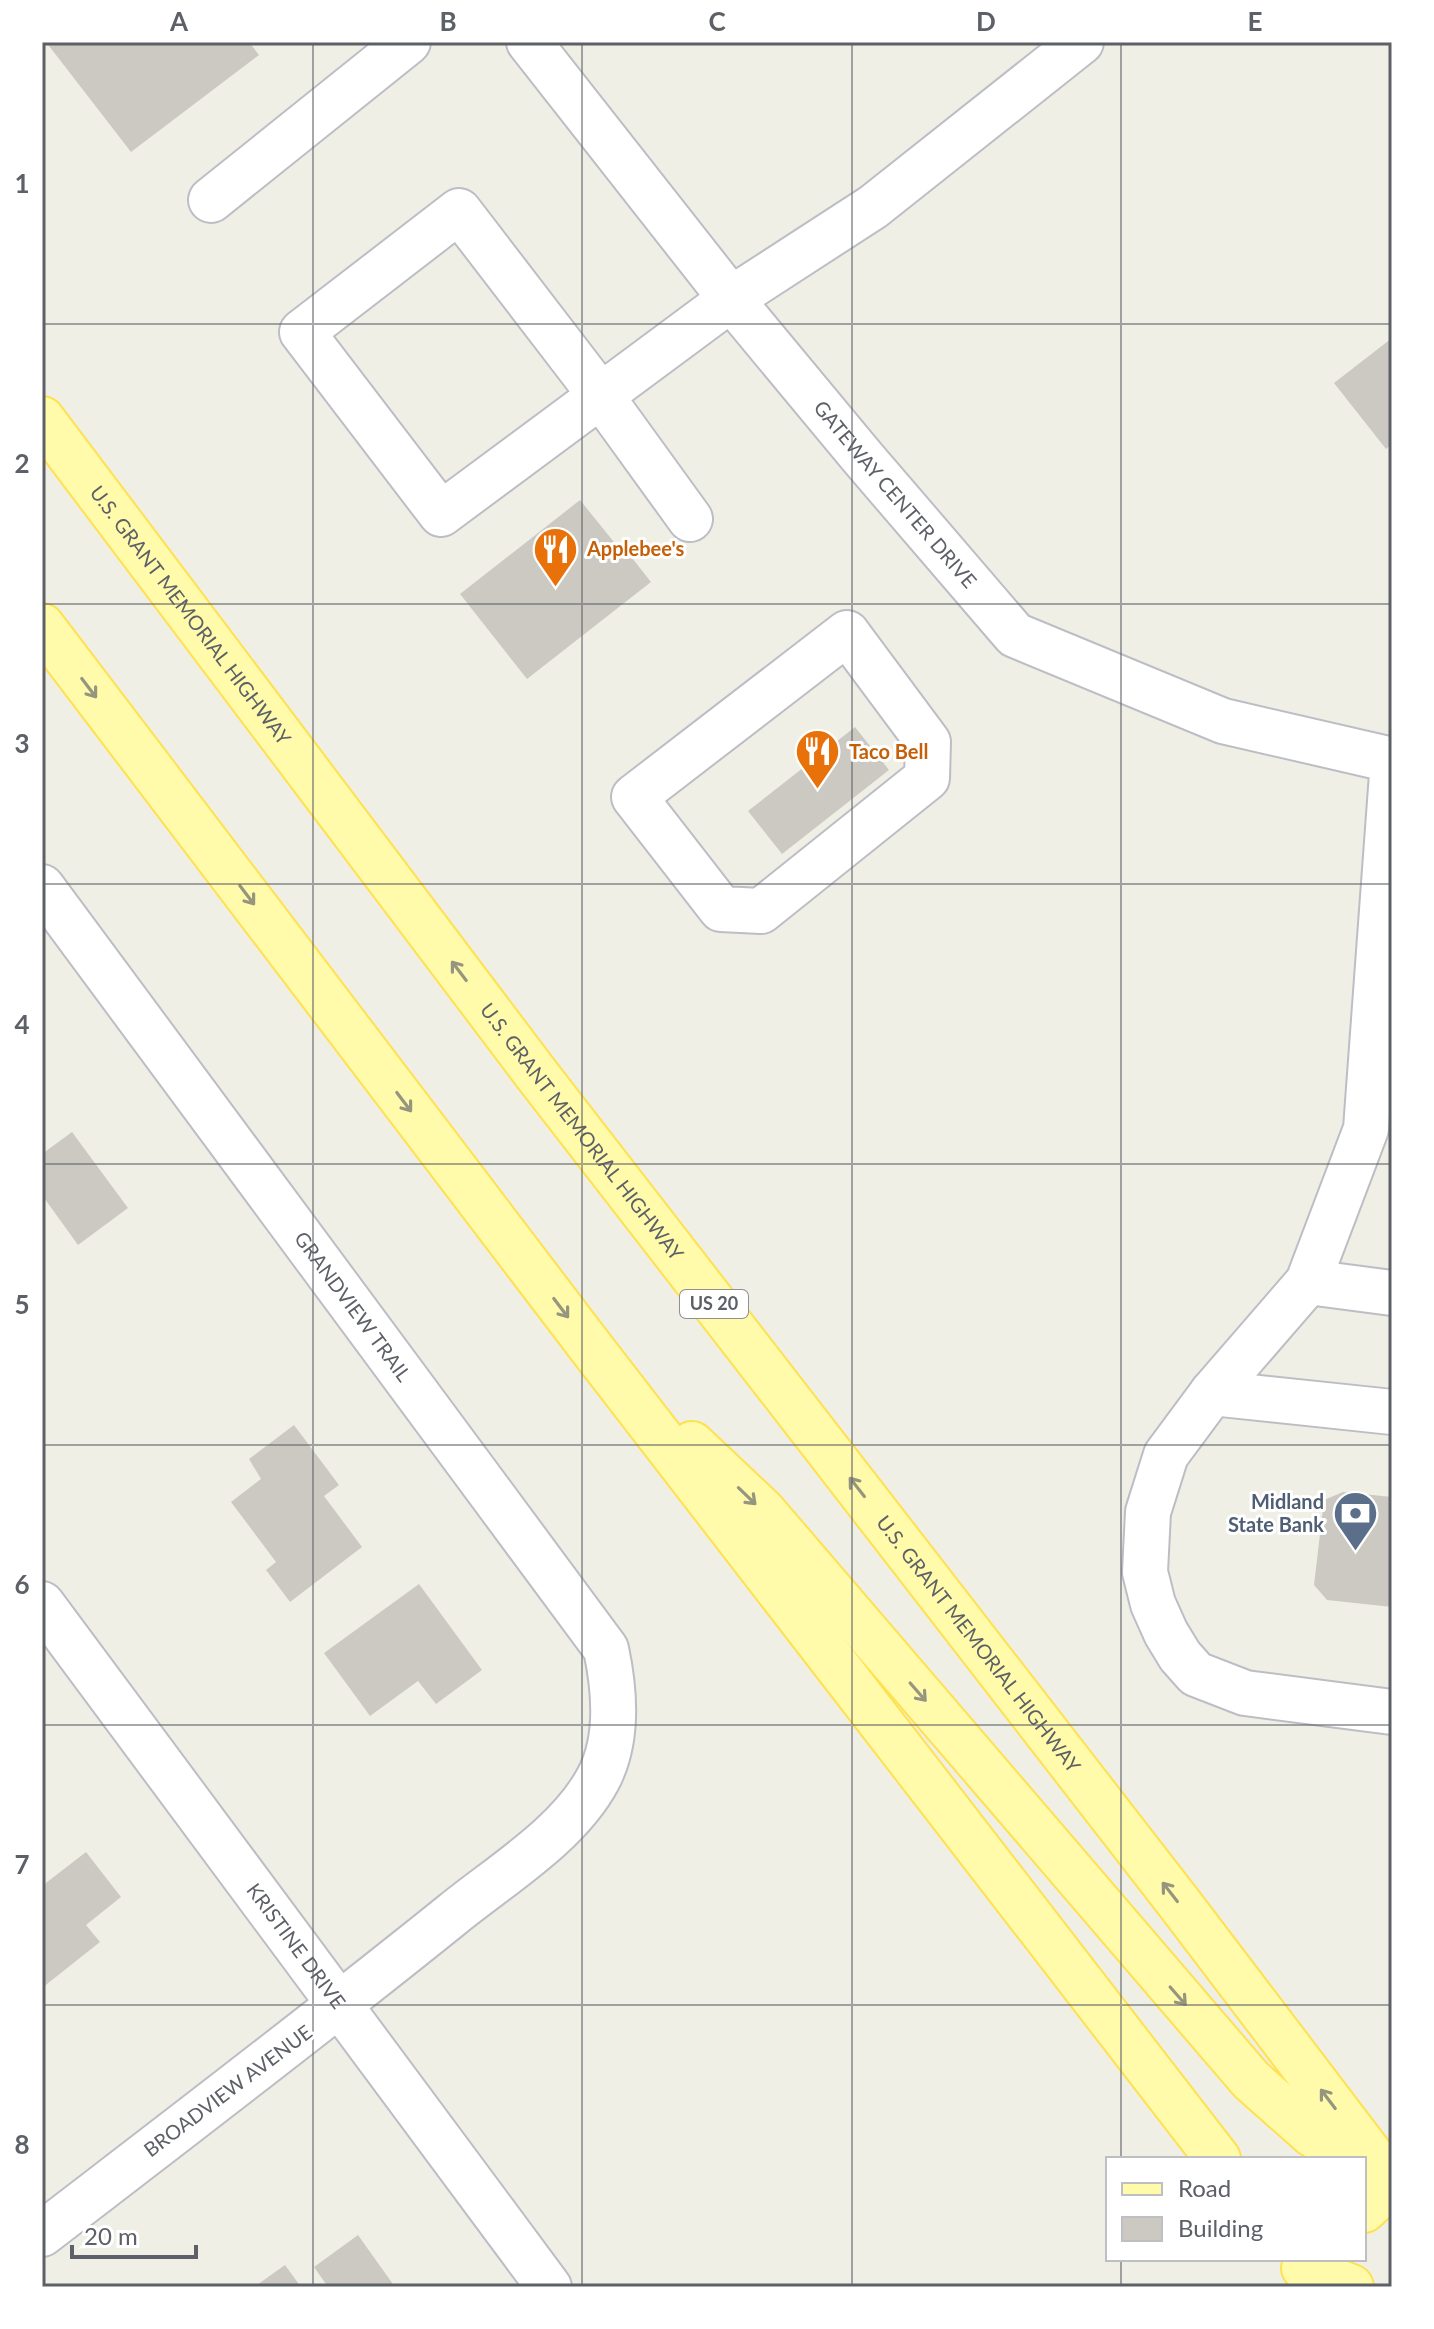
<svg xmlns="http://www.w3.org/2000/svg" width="1434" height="2329" viewBox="0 0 1434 2329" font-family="Lato,sans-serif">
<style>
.building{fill:#ccc9c2}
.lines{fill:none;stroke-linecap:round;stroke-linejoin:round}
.minor-casing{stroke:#bdbec5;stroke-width:48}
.major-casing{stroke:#ffe150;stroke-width:48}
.minor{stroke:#fff;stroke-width:44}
.major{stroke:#fffbab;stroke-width:44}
.oneway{stroke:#96967f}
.grid{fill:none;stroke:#5d6067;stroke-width:2;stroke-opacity:0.55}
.labels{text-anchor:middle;stroke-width:6;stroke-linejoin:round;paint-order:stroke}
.shield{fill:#fff;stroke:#8e9095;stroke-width:2}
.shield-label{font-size:18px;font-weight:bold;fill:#5d6067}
.street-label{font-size:20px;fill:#5d6067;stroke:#fff}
.food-label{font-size:20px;font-weight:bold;fill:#c56008;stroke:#fff;text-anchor:start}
.service-label{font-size:20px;font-weight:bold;fill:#4e5e75;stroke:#fff;text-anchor:end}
.neatline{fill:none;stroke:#5d6067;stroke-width:3}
.grid-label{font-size:26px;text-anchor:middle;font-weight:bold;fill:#5d6067}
</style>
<rect width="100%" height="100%" fill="#f0efe5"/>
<path class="building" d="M46,42H249L259,55L131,152Z
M1392,338V444L1386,449L1334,383Z
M580,500L622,552L625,549L651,582L527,679L460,594Z
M855,727L889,770L782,854L748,811Z
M72,1132L128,1208L78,1245L42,1195V1154Z
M294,1425L339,1485L324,1496L362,1547L290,1602L266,1570L276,1562L231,1502L261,1479L249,1459Z
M1343,1492L1392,1497V1607L1327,1600L1314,1585L1324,1500Z
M419,1584L482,1670L436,1704L418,1681L370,1716L324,1653Z
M86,1852L121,1897L86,1925L100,1942L42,1988V1886Z
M358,2235L395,2287H328L314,2267Z
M285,2265L301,2287H254Z"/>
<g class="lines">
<defs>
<g id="minor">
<path id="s1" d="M529,42L731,299L863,458L1015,635L1223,721L1392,760"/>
<path d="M211,200L408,42"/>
<path d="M690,519L601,396L459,211L302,332L441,514L731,299L873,207L1081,42"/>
<path d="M847,633L928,742L927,778L761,911L721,909L634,797Z"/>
<path d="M1392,774L1366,1129L1308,1282L1212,1393L1166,1455L1148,1512L1145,1572L1153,1604L1166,1633L1180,1656L1196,1674L1245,1693L1392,1712"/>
<path id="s2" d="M42,887L606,1649C615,1691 619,1740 598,1779C568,1835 501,1875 453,1914C318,2023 180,2128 42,2234"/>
<path d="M1308,1282L1392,1293"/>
<path d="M1212,1393L1392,1412"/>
<path id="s3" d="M42,1604L549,2287"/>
</g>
<g id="major">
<path id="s4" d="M42,419L537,1075L1179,1903L1392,2183"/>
<path d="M42,626L589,1345L1218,2159"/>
<path d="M692,1444L763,1511L1251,2080L1312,2134L1352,2159"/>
<path d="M1364,2210L1392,2184"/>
<path d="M1304,2268L1351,2287"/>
</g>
</defs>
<use href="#minor" class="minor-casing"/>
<use href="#major" class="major-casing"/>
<use href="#minor" class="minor"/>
<use href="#major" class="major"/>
</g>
<defs><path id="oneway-shaft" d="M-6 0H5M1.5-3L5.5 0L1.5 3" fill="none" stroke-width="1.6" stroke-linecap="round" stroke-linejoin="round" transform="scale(2)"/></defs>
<g class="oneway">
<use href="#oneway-shaft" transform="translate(89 688) rotate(53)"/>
<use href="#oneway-shaft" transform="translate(247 895) rotate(53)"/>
<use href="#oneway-shaft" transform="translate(459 971) rotate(-127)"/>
<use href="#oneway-shaft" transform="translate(404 1102) rotate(53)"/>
<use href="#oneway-shaft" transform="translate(561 1308) rotate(53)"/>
<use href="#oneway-shaft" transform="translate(857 1487) rotate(-128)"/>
<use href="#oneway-shaft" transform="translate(747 1496) rotate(44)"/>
<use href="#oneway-shaft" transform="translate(918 1692) rotate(49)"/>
<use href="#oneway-shaft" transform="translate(1170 1892) rotate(-128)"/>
<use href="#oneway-shaft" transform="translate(1178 1996) rotate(49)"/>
<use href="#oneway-shaft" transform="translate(1328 2099) rotate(-127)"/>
</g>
<path class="grid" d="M313,42V2287M582,42V2287M852,42V2287M1121,42V2159M42,324H1392M42,604H1392M42,884H1392M42,1164H1392M42,1445H1392M42,1725H1392M42,2005H1392M1121,2259V2287"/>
<defs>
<symbol id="restaurant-pin" viewBox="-11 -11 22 30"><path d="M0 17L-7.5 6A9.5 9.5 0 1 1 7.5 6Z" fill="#e8710a" stroke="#fff"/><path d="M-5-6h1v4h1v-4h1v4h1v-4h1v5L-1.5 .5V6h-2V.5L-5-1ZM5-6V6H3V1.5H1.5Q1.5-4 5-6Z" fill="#fff"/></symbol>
<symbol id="bank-pin" viewBox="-11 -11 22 30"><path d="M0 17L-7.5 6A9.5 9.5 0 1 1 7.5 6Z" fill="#5c6f8a" stroke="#fff"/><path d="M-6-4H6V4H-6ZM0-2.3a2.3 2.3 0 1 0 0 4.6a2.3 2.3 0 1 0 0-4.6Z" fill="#fff"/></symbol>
</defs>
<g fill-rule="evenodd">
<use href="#restaurant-pin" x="530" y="524" width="51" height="69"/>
<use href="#restaurant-pin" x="792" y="726" width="51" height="69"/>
<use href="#bank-pin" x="1330" y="1488" width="51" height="69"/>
</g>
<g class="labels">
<rect class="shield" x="680" y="1290" width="68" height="28" rx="6"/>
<g class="shield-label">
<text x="714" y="1310">US 20</text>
</g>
<g class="street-label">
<text dy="7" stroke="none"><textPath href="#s1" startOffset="582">GATEWAY CENTER DRIVE</textPath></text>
<text dy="7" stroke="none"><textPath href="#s4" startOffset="246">U.S. GRANT MEMORIAL HIGHWAY</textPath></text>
<text dy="7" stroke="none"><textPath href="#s4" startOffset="894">U.S. GRANT MEMORIAL HIGHWAY</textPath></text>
<text dy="7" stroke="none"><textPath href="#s2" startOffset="522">GRANDVIEW TRAIL</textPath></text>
<text dy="7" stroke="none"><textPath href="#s4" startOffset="1542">U.S. GRANT MEMORIAL HIGHWAY</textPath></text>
<text dy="7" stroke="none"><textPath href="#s3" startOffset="426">KRISTINE DRIVE</textPath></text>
<text transform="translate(228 2091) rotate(-37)" y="7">BROADVIEW AVENUE</text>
</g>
<g class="food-label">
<text x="587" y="556">Applebee's</text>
<text x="849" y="759">Taco Bell</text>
</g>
<g class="service-label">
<text x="1324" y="1509">Midland<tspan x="1324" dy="23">State Bank</tspan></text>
</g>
</g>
<rect width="1434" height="2329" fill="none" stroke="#ffffff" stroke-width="88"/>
<rect x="1106" y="2157" width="260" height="104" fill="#ffffff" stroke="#bebfc2" stroke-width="2"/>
<rect x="1122" y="2183" width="40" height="12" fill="#fffbab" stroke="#bebfc2" stroke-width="2"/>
<text x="1178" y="2197" font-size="24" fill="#5d6067">Road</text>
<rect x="1122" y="2217" width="40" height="24" fill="#ccc9c2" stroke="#bebfc2" stroke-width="2"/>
<text x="1178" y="2237" font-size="24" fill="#5d6067">Building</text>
<path d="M72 2245v12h124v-12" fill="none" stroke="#5d6067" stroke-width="4"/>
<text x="84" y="2245" font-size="24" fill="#5d6067" stroke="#ffffff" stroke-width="6" paint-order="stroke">20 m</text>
<rect x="44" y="44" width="1346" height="2241" class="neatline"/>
<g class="grid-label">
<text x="179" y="31">A</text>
<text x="448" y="31">B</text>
<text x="717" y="31">C</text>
<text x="986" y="31">D</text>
<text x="1255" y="31">E</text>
<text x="22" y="193">1</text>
<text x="22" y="473">2</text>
<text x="22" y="753">3</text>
<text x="22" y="1034">4</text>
<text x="22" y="1314">5</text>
<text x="22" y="1594">6</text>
<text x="22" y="1874">7</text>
<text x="22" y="2154">8</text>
</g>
</svg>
